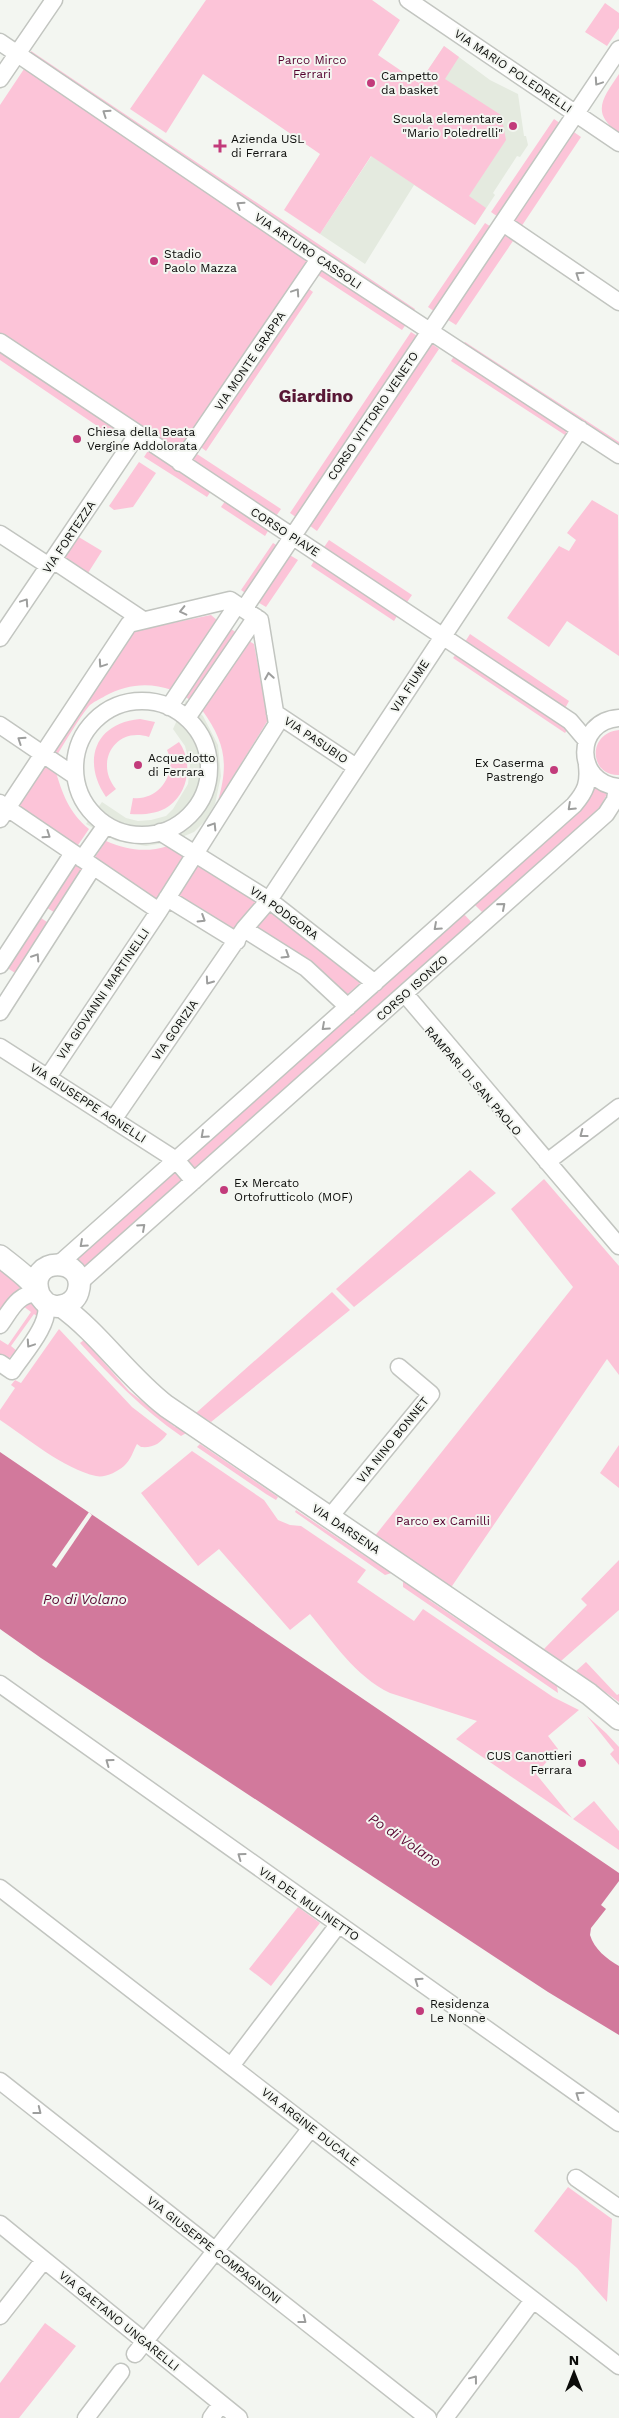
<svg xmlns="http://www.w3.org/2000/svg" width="619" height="2418" viewBox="0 0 619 2418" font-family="'Work Sans',sans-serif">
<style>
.built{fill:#e4eadf}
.green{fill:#fcc4d8}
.water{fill:#d2799c}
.pier{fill:#f3f6f1}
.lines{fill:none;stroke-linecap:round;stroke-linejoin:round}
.minor-casing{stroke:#c2c5c0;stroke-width:19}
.major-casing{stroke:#c2c5c0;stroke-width:24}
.minor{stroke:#fff;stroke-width:16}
.major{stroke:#fff;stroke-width:21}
.oneway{stroke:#9d9e9d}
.poi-dot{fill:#c23b7b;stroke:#f3f6f1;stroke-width:2}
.labels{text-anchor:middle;stroke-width:4;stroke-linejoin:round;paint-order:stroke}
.park-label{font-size:12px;fill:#54012e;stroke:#f3f6f1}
.street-label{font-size:12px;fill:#0b0c0a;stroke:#f3f6f1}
.poi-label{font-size:12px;fill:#0b0c0a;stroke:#f3f6f1;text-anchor:start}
.water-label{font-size:14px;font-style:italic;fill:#5b0933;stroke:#f3f6f1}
.district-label{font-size:18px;font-weight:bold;fill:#581735;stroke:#f3f6f1}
</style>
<rect width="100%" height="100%" fill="#f3f6f1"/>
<path class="built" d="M444,46L490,80L518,94L524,136H526L528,145L520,157L517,156L493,193L495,195L475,225L414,185L365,264L320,234Z
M186,700L203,716L218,745L221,776L215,804L205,821L194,832L170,842L146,846L116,841L86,824L102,802L126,818L138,821L151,820L166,816L173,809L188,784L190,765L185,746L173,729Z"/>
<path class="green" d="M206,0H372L400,20L378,55L419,83L444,46L459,57L445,79L501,115L506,140L469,196L486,208L475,225L371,156L320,234L284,210L320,154L203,74L166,133L130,109Z
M605,3L619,13V28L607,46L585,32Z
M31,51L415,309L411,317L27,58Z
M24,69L307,256L308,265L187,448L176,449L0,338V105Z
M619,74V133C590,113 603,98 619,74Z
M554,119L564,126L501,219L491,212Z
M571,130L581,137L519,230L509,223Z
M485,223L496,230L438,314L428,307Z
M503,234L513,241L456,325L445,318Z
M325,265L409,320L402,330L318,275Z
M305,286L313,292L206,451L198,445Z
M411,332L422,339L300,520L290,513Z
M428,341L439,349L317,531L306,523Z
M465,342L619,442V453L460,348Z
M0,347L118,426L112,436L0,360Z
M457,351L571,425L565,435L451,361Z
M151,446L213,488L207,497L144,457Z
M197,454L281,509L274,519L190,464Z
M139,462L156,473L133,507L114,510L109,506Z
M228,497L271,526L265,536L221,507Z
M592,500L618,515L619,656L567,621L549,647L507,618L559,546L569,551L576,540L567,533Z
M77,536L102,551L88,573L63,557Z
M329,540L412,595L405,605L322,550Z
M273,543L283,549L251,597L241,590Z
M288,554L298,560L266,607L256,601Z
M317,556L400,611L394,621L311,566Z
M211,615L218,621L172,690C149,682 127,684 105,696C100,699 93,702 89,706C77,721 67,739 57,755L52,751L134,631Z
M228,627L240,635L194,703L183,695Z
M470,634L569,701L563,712L463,645Z
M249,641L254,644L268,720L218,801C229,763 225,742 202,710Z
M459,650L571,725L565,733L453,658Z
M140,719L155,722L149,737C115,726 94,763 116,789L106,797C82,762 94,723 140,719Z
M619,730V775C589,776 587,733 619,730Z
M179,742C193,761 189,792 169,806C158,814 143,815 130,814L133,798C158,801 178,774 167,750Z
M44,762L55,769C62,793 69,813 89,829L76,848L15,806Z
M593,786L608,792L598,811L486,916L474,904Z
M106,841C127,850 146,853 168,846L188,858L164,894L153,901L93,860Z
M74,862L86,870L57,914L44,906Z
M198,863L257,900L236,933L177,896Z
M269,906L364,980L344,997L254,930Z
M463,913L474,925L199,1173L186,1160Z
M38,916L50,924L18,975L6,967Z
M175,1166L187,1179L81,1274L69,1261Z
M470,1170L496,1193L354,1307L336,1289Z
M544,1179L619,1266V1375L607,1359L450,1589L374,1537L573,1287L511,1209Z
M0,1269L21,1286L1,1314H0Z
M332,1292L350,1310L211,1422L196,1413Z
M29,1299L43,1316L40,1319L34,1314L11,1346L17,1351L8,1359L0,1354V1340L8,1345L31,1312L23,1306Z
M59,1329L132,1407L167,1434C160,1444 153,1448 141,1447L137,1444C133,1451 131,1460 124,1466C117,1472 105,1478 96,1476C64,1469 27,1438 0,1420V1410L15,1388L11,1385L15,1380L21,1383Z
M84,1340L129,1391L175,1427H182L188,1432L181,1436C142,1409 112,1378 80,1343Z
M200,1444L278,1497L276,1500L266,1494L197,1447Z
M619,1445V1488L600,1473Z
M192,1451L264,1500L278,1520L290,1525L301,1526L366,1570L357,1582L414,1621L423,1609L553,1697L579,1710L548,1736L558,1749L536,1774L572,1818L456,1739L477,1721L390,1693C355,1676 334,1643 310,1614L290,1630L219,1549L198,1566L141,1493Z
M296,1510L371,1560L374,1557L395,1572L385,1575L295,1512Z
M619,1560V1610L561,1661L544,1649L587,1605L581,1599Z
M403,1577L431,1596L429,1600L557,1686L558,1693L403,1587Z
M586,1662L617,1695L619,1694V1702L576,1671Z
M587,1716L606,1733L619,1747V1765L610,1754L614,1750Z
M594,1801L619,1831V1850L573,1819Z
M298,1907L320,1923L271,1986L249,1969Z
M568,2187L612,2219L607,2302L577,2268L534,2231Z
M45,2323L76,2346L19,2418H0V2383Z"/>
<path class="water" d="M0,1452L619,1873V1881L601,1905L606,1909L591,1928L590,1935C594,1949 607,1959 619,1966V2035L548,1992L41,1658L0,1629Z"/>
<path class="pier" d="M89,1512L92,1515L56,1568L52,1565Z"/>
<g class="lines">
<defs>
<path id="minor" d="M408,0L619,143
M0,42L309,252L619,455
M0,79L54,0
M503,223L619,302
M0,342L570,721L587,741
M180,463L319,259
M0,534L49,566
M53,560L143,620
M244,609L619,49
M0,638L137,435
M75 768a67 67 0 1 1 134 0a67 67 0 1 1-134 0Z
M169,707L237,605
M275,713L356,767
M187,718L256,617
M619,718C574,721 574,783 619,787
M0,725L75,776
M0,803L159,911
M0,819L129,624L230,600L260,620L277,724L159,911L48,1077
M160,832L269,900L375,983
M82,859L106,825
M167,898L237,941
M244,929L306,968L348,1007
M0,965L73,853
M405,994L619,1246
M0,1012L93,867
M0,1047L176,1160L194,1181
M113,1120L244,929L269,900L580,429
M547,1162L619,1107
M59,1264L574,805C586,791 589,783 587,765
M79,1283L606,814L615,800L617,787
M0,1325C11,1310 18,1292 39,1294
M0,1363L12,1371C24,1353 51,1324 46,1303
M329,1518L431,1394L399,1367
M0,1684L619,2123
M0,1888L619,2366
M231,2066L338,1925
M0,2081L428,2418
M576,2178L619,2208
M0,2224L239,2418
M0,2316L44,2260
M135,2354L311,2128
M86,2418L121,2372
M211,2418L221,2404
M445,2418L533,2300"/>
<path id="major" d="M0,1256C10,1264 21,1272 30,1281C35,1288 40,1298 46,1303C50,1306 57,1307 61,1306C69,1305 76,1299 78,1292C89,1256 25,1255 39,1294
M61,1306C99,1333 127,1376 166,1406L589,1694L619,1719"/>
</defs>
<use href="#minor" class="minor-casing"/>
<use href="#major" class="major-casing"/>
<use href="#minor" class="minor"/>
<use href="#major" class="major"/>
</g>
<defs><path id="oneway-chevron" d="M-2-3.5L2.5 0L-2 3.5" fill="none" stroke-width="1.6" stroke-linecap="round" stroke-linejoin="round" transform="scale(1.25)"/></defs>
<g class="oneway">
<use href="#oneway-chevron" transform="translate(598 82) rotate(124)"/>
<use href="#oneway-chevron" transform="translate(106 113) rotate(-146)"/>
<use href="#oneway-chevron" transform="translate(240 205) rotate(-146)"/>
<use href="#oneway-chevron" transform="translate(579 275) rotate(-146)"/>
<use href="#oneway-chevron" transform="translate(296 292) rotate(-56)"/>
<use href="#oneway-chevron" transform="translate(25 602) rotate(-56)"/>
<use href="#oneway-chevron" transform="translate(183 611) rotate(167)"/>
<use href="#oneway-chevron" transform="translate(102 664) rotate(124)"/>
<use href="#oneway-chevron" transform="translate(269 676) rotate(-99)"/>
<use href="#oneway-chevron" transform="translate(21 740) rotate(-146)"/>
<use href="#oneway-chevron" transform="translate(571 807) rotate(137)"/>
<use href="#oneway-chevron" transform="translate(213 826) rotate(-58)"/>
<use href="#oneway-chevron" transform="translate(47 835) rotate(34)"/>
<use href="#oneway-chevron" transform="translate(502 906) rotate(-41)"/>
<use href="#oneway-chevron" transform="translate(202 919) rotate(32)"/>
<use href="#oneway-chevron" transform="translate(437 927) rotate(138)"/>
<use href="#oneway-chevron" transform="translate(286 955) rotate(32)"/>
<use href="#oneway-chevron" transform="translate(36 957) rotate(-57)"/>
<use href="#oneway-chevron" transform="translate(209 981) rotate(125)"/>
<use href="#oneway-chevron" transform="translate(325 1027) rotate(138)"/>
<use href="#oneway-chevron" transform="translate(583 1134) rotate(143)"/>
<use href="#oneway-chevron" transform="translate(204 1135) rotate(138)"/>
<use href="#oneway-chevron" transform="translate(142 1227) rotate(-42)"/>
<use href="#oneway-chevron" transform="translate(83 1244) rotate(138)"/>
<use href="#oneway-chevron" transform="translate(30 1344) rotate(124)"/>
<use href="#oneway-chevron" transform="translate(109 1762) rotate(-144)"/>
<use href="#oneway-chevron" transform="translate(241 1856) rotate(-144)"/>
<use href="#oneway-chevron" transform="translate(418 1981) rotate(-145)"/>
<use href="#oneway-chevron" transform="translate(579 2095) rotate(-145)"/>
<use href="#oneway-chevron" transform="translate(38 2111) rotate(38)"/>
<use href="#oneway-chevron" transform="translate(303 2320) rotate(38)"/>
<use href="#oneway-chevron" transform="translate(474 2379) rotate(-53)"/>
</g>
<g class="poi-dot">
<circle cx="371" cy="83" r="5"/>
<circle cx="513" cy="126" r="5"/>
<path d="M217.5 138.5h5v5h5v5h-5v5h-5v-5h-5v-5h5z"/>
<circle cx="154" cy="261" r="5"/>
<circle cx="77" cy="439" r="5"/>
<circle cx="138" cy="765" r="5"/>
<circle cx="554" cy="770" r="5"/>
<circle cx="224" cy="1190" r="5"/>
<circle cx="582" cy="1763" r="5"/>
<circle cx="420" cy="2011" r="5"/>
</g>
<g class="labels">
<g class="park-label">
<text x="312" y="64">Parco Mirco<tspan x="312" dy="14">Ferrari</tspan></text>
<text x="443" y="1525">Parco ex Camilli</text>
</g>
<g class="street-label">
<text transform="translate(513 71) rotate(34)" y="4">VIA MARIO POLEDRELLI</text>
<text transform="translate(308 251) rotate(34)" y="4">VIA ARTURO CASSOLI</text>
<text transform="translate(250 361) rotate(-56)" y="4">VIA MONTE GRAPPA</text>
<text transform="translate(373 416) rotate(-56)" y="4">CORSO VITTORIO VENETO</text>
<text transform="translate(285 532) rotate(33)" y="4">CORSO PIAVE</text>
<text transform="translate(69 537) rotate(-56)" y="4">VIA FORTEZZA</text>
<text transform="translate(410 686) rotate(-57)" y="4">VIA FIUME</text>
<text transform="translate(316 740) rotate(34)" y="4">VIA PASUBIO</text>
<text transform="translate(284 913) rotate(36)" y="4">VIA PODGORA</text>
<text transform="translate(412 988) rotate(-42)" y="4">CORSO ISONZO</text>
<text transform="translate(103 994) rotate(-56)" y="4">VIA GIOVANNI MARTINELLI</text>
<text transform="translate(175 1030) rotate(-55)" y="4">VIA GORIZIA</text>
<text transform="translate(473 1081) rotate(49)" y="4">RAMPARI DI SAN PAOLO</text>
<text transform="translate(88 1103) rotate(33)" y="4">VIA GIUSEPPE AGNELLI</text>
<text transform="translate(393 1440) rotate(-51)" y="4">VIA NINO BONNET</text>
<text transform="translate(346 1529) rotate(34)" y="4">VIA DARSENA</text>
<text transform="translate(309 1904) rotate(35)" y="4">VIA DEL MULINETTO</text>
<text transform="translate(310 2127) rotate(38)" y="4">VIA ARGINE DUCALE</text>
<text transform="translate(214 2250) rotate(38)" y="4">VIA GIUSEPPE COMPAGNONI</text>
<text transform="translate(119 2321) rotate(39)" y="4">VIA GAETANO UNGARELLI</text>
</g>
<g class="poi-label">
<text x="381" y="80">Campetto<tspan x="381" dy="14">da basket</tspan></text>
<text x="503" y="123" text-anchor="end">Scuola elementare<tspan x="503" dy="14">"Mario Poledrelli"</tspan></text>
<text x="231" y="143">Azienda USL<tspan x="231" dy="14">di Ferrara</tspan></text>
<text x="164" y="258">Stadio<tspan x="164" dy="14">Paolo Mazza</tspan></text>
<text x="87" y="436">Chiesa della Beata<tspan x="87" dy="14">Vergine Addolorata</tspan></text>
<text x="148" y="762">Acquedotto<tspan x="148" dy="14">di Ferrara</tspan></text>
<text x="544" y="767" text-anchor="end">Ex Caserma<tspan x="544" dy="14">Pastrengo</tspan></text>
<text x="234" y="1187">Ex Mercato<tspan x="234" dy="14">Ortofrutticolo (MOF)</tspan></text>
<text x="572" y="1760" text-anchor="end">CUS Canottieri<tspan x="572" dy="14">Ferrara</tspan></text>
<text x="430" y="2008">Residenza<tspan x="430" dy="14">Le Nonne</tspan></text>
</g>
<g class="water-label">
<text x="85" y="1604">Po di Volano</text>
<text transform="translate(405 1840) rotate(34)" y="5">Po di Volano</text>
</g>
<g class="district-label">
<text x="316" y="402">Giardino</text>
</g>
</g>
<g transform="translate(574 2373)" stroke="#f3f6f1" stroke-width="4" paint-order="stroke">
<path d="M0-4L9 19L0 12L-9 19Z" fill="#0b0c0a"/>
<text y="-8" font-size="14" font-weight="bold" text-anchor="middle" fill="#0b0c0a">N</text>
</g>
</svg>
